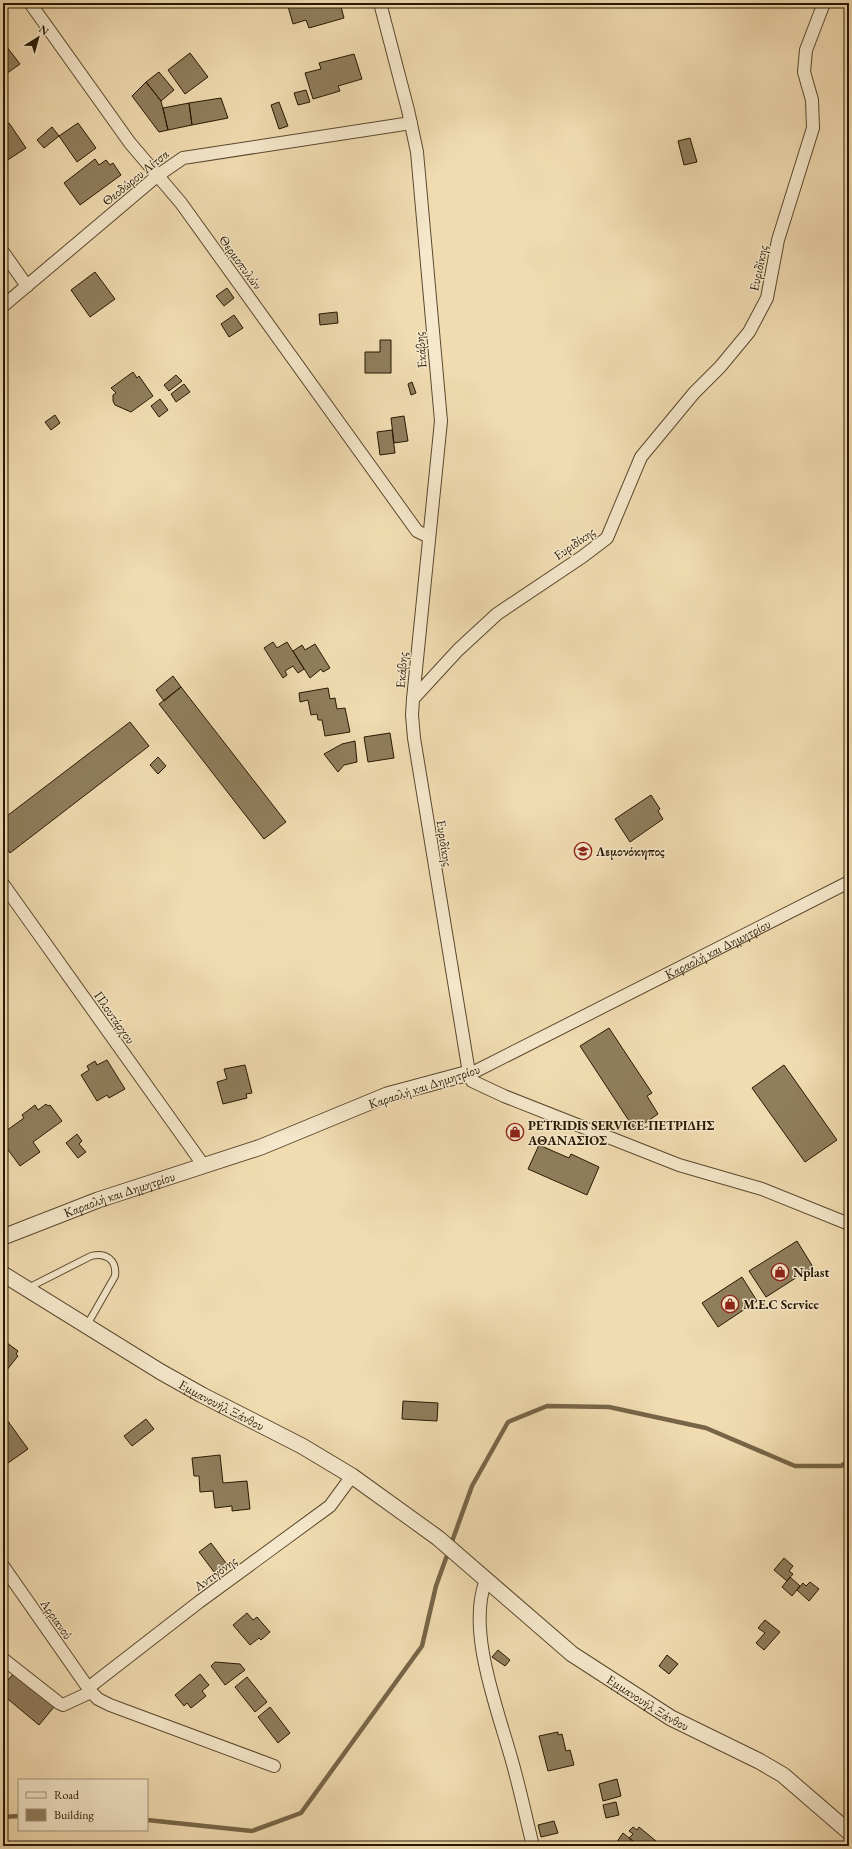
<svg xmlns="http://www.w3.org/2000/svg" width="852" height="1849" viewBox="0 0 852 1849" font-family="'EB Garamond',serif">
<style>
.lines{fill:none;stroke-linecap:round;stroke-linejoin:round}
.stream{stroke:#776548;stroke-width:4.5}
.building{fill:#907e5d;stroke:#271802}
.service-casing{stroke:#5a492e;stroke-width:8}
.minor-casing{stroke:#5a492e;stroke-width:14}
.tertiary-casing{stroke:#5a492e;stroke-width:17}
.service{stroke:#f6e8cc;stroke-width:6}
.minor{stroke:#f6e8cc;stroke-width:12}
.tertiary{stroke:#f6e8cc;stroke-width:15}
.labels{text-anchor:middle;stroke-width:3;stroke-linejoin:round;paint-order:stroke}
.street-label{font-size:13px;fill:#271802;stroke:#f6e8cc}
.poi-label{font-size:13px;font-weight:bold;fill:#271802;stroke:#f6e8cc;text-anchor:start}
</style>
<rect width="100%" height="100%" fill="#f1dcb1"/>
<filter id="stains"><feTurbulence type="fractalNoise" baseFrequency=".005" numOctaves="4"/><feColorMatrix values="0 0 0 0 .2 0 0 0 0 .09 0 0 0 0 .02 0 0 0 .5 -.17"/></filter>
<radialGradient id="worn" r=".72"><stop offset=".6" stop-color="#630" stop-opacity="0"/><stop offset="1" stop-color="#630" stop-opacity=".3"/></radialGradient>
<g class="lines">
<path class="stream" d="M3,1817L19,1816
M147,1820L252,1831L301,1813L422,1646L436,1586L472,1486L508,1422L547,1406L609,1407L706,1428L795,1466H841L849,1461"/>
</g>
<path class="building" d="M287,3H340L344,18L309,28L306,20L293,24Z
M3,42L20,64L3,76Z
M190,53L208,77L185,94L168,70Z
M354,54L362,79L338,86L340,91L313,99L305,73L321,69L319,63Z
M159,72L174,90L161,101L146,82Z
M146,82L161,101L168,130L159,132L132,96Z
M306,90L310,102L298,105L294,93Z
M221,98L228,118L192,125L189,103Z
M279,102L288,126L279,129L271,105Z
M189,103L192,125L168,130L163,108Z
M9,123L26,148L3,163V127Z
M78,123L96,148L77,162L59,136Z
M52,127L59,136L44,148L37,140Z
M690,138L697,162L684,165L678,141Z
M95,159L99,165L106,160L110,165L113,163L121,175L80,205L64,183Z
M95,272L115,299L90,317L71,290Z
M227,288L234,298L224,306L216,296Z
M337,312L338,323L320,325L319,314Z
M234,315L243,328L229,337L221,324Z
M380,340H391V373H365V352H380Z
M133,372L137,378L139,376L153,396L131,412L115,405L113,401V395L116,393L111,388Z
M176,375L182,381L169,391L164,385Z
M412,382L416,393L411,395L408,384Z
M184,384L190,392L176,402L171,394Z
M160,399L168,410L159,417L151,406Z
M55,415L60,423L51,430L45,422Z
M404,416L408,441L394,443L391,418Z
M392,430L395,453L380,455L377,432Z
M273,642L277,648L287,642L304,669L298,673L293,666L285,671L287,675L283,678L264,648Z
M315,644L330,668L323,672L321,669L310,678L293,651L302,645L305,650Z
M173,676L181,687L164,701L156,690Z
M181,687L286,822L264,839L159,704Z
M328,688L330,699L335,698L337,709L345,708L350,732L325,736L322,720H318L317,714L311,715L308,700L300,702L299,693Z
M130,722L149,746L10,853L3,843V819Z
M390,733L394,758L368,762L364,737Z
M355,741L357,762L344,765L338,772L324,754L342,744Z
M158,757L166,766L158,774L150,765Z
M651,795L660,809L658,811L663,819L630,842L615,819Z
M609,1028L652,1093L647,1096L658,1114L635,1130L580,1046Z
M107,1060L125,1089L109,1098L107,1095L97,1101L81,1075L89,1070L87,1066L95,1061L97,1065Z
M245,1065L252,1093L246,1094L247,1098L223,1104L217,1082L227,1079L224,1069Z
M784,1065L837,1140L805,1162L752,1088Z
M46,1104L48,1106L50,1105L62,1121L33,1142L40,1152L20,1166L3,1143V1133L24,1118L22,1115L35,1105L38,1110Z
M77,1134L82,1141L79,1144L86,1152L78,1158L66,1143Z
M539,1145L569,1158L571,1154L599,1167L587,1195L528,1169Z
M797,1241L813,1267L766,1297L749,1271Z
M742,1277L757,1301L718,1327L702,1303Z
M3,1340L18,1351L16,1354L18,1356L6,1371L5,1370L3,1372Z
M403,1401L438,1403L437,1421L402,1419Z
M146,1419L154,1429L132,1446L124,1436Z
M7,1420L28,1449L8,1463L3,1456V1443L6,1440L3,1436V1423Z
M220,1455L223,1483L247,1481L250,1509L232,1511V1506L215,1508L213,1491L200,1492L199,1476H194L192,1458Z
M211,1543L226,1563L214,1572L199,1552Z
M784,1558L793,1566L789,1571L793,1574L787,1581L774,1570Z
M790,1577L800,1586L792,1596L782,1587Z
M810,1582L819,1589L809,1601L797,1590L803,1583L806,1586Z
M247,1613L253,1620L257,1617L270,1632L261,1640L259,1638L250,1645L233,1625Z
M765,1620L780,1632L764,1650L756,1643L765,1633L758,1628Z
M498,1650L510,1660L505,1666L492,1657Z
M667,1655L678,1664L669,1674L659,1666Z
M215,1662L240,1664L245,1670L225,1685L211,1666Z
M14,1673L54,1707L39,1725L3,1695V1686Z
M200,1674L209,1685L202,1691L206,1696L191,1708L187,1703L184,1706L175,1695Z
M247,1677L267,1702L255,1712L235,1687Z
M270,1707L290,1733L278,1743L258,1717Z
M558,1732V1735L562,1734L566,1751L570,1750L574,1765L548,1771L539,1736Z
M617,1779L621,1796L603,1801L599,1784Z
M616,1802L619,1815L606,1818L603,1805Z
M554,1821L558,1833L541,1837L538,1825Z
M633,1827L637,1830L639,1827L656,1841L652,1846L644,1844L639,1846L629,1838L633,1834L629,1831Z
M623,1833L629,1838L639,1846H614Z"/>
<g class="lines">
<defs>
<path id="service" d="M28,1288L91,1256C106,1252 117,1260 115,1276L87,1325"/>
<g id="minor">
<path d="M30,3L130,143L181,203L417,531L429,537"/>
<path d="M380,3L408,110L417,152L441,421L413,699"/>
<path d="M824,3L806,50L804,72L812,100L813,128L778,240L767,298L749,332L720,367L694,393L641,457L607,538L582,557L497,614L458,650L413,699L412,715L414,738L469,1073L472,1081L504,1096L679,1165L762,1189L849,1224"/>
<path d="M3,252L27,286"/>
<path d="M3,306L157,176L183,158L411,123"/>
<path d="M3,884L204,1166"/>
<path id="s1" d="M469,1073L476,1071L849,882"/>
<path d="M3,1566L91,1692L63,1705L59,1703L3,1659"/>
<path d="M486,1580C466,1630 498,1710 512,1761C520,1789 526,1818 533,1846"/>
<path d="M88,1688L199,1602L330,1506L352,1476"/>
<path d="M91,1692L98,1699L110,1705L274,1766"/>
</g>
<g id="tertiary">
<path id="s2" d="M3,1237L98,1200L261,1147L387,1095L469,1073"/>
<path id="s3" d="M3,1274L161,1372L202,1395L302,1446L352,1476L438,1538L572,1654L671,1718L759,1761L783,1775L849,1832"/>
</g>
</defs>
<use href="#service" class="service-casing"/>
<use href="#minor" class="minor-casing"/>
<use href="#tertiary" class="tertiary-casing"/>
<use href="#service" class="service"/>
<use href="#minor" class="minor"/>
<use href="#tertiary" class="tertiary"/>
</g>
<defs>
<symbol id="school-ring" viewBox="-11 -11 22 22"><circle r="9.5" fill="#f6e8cc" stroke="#8f2418" stroke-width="1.5"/><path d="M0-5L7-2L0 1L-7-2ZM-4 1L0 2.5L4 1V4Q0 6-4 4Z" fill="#8f2418"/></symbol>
<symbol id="shop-ring" viewBox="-11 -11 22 22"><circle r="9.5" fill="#f6e8cc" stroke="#8f2418" stroke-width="1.5"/><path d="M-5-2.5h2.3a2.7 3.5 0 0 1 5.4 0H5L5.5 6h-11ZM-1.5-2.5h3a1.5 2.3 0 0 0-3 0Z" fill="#8f2418"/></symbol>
</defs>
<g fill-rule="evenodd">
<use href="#school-ring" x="573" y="841" width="20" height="20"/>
<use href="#shop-ring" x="505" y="1122" width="20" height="20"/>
<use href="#shop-ring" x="770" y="1262" width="20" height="20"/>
<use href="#shop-ring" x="720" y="1294" width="20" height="20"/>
</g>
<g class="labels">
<g class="street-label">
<text transform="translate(135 177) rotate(-39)" y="5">Θεοδώρου Λίτσα</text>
<text transform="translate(241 262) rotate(54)" y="5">Θερμοπυλών</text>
<text transform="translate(758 268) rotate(-78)" y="5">Ευριδίκης</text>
<text transform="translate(420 350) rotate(-95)" y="5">Εκάβης</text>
<text transform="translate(574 543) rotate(-35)" y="5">Ευριδίκης</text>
<text transform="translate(401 670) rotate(-86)" y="5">Εκάβης</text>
<text transform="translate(445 843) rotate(81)" y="5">Ευριδίκης</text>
<text dy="5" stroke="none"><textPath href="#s1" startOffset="278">Καραολή και Δημητρίου</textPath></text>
<text transform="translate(115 1017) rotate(55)" y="5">Πλουτάρχου</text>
<text transform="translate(424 1086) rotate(-18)" y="5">Καραολή και Δημητρίου</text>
<text dy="5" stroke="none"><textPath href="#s2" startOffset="124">Καραολή και Δημητρίου</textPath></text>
<text dy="5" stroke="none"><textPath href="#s3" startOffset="255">Εμμανουήλ Ξάνθου</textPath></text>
<text transform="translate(215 1573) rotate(-36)" y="5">Αντιγόνης</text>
<text transform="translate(57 1619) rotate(55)" y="5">Αρριανού</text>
<text dy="5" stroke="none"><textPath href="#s3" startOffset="777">Εμμανουήλ Ξάνθου</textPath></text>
</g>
<g class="poi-label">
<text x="596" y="856">Λεμονόκηπος</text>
<text x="528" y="1130">PETRIDIS SERVICE-ΠΕΤΡΙΔΗΣ<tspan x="528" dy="15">ΑΘΑΝΑΣΙΟΣ</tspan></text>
<text x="793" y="1277">Nplast</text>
<text x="743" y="1309">M.E.C Service</text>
</g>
</g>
<rect width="852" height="1849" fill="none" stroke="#f1dcb1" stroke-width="16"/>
<rect x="4" y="4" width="844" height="1841" fill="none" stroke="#271802" stroke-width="2"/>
<rect x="8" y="8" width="836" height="1833" fill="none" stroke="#271802"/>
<rect x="18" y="1779" width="130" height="52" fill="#f6e8cc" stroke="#a3957b"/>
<rect x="26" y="1792" width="20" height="6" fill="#f6e8cc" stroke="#a3957b"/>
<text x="54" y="1799" font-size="12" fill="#271802">Road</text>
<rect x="26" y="1809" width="20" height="12" fill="#907e5d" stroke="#a3957b"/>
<text x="54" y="1819" font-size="12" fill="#271802">Building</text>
<g transform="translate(38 38) rotate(37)" stroke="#f6e8cc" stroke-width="3" paint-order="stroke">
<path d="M0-3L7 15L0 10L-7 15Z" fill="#271802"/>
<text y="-6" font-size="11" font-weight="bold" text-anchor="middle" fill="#271802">N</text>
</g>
<rect width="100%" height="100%" filter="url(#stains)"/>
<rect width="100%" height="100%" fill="url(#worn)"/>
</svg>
